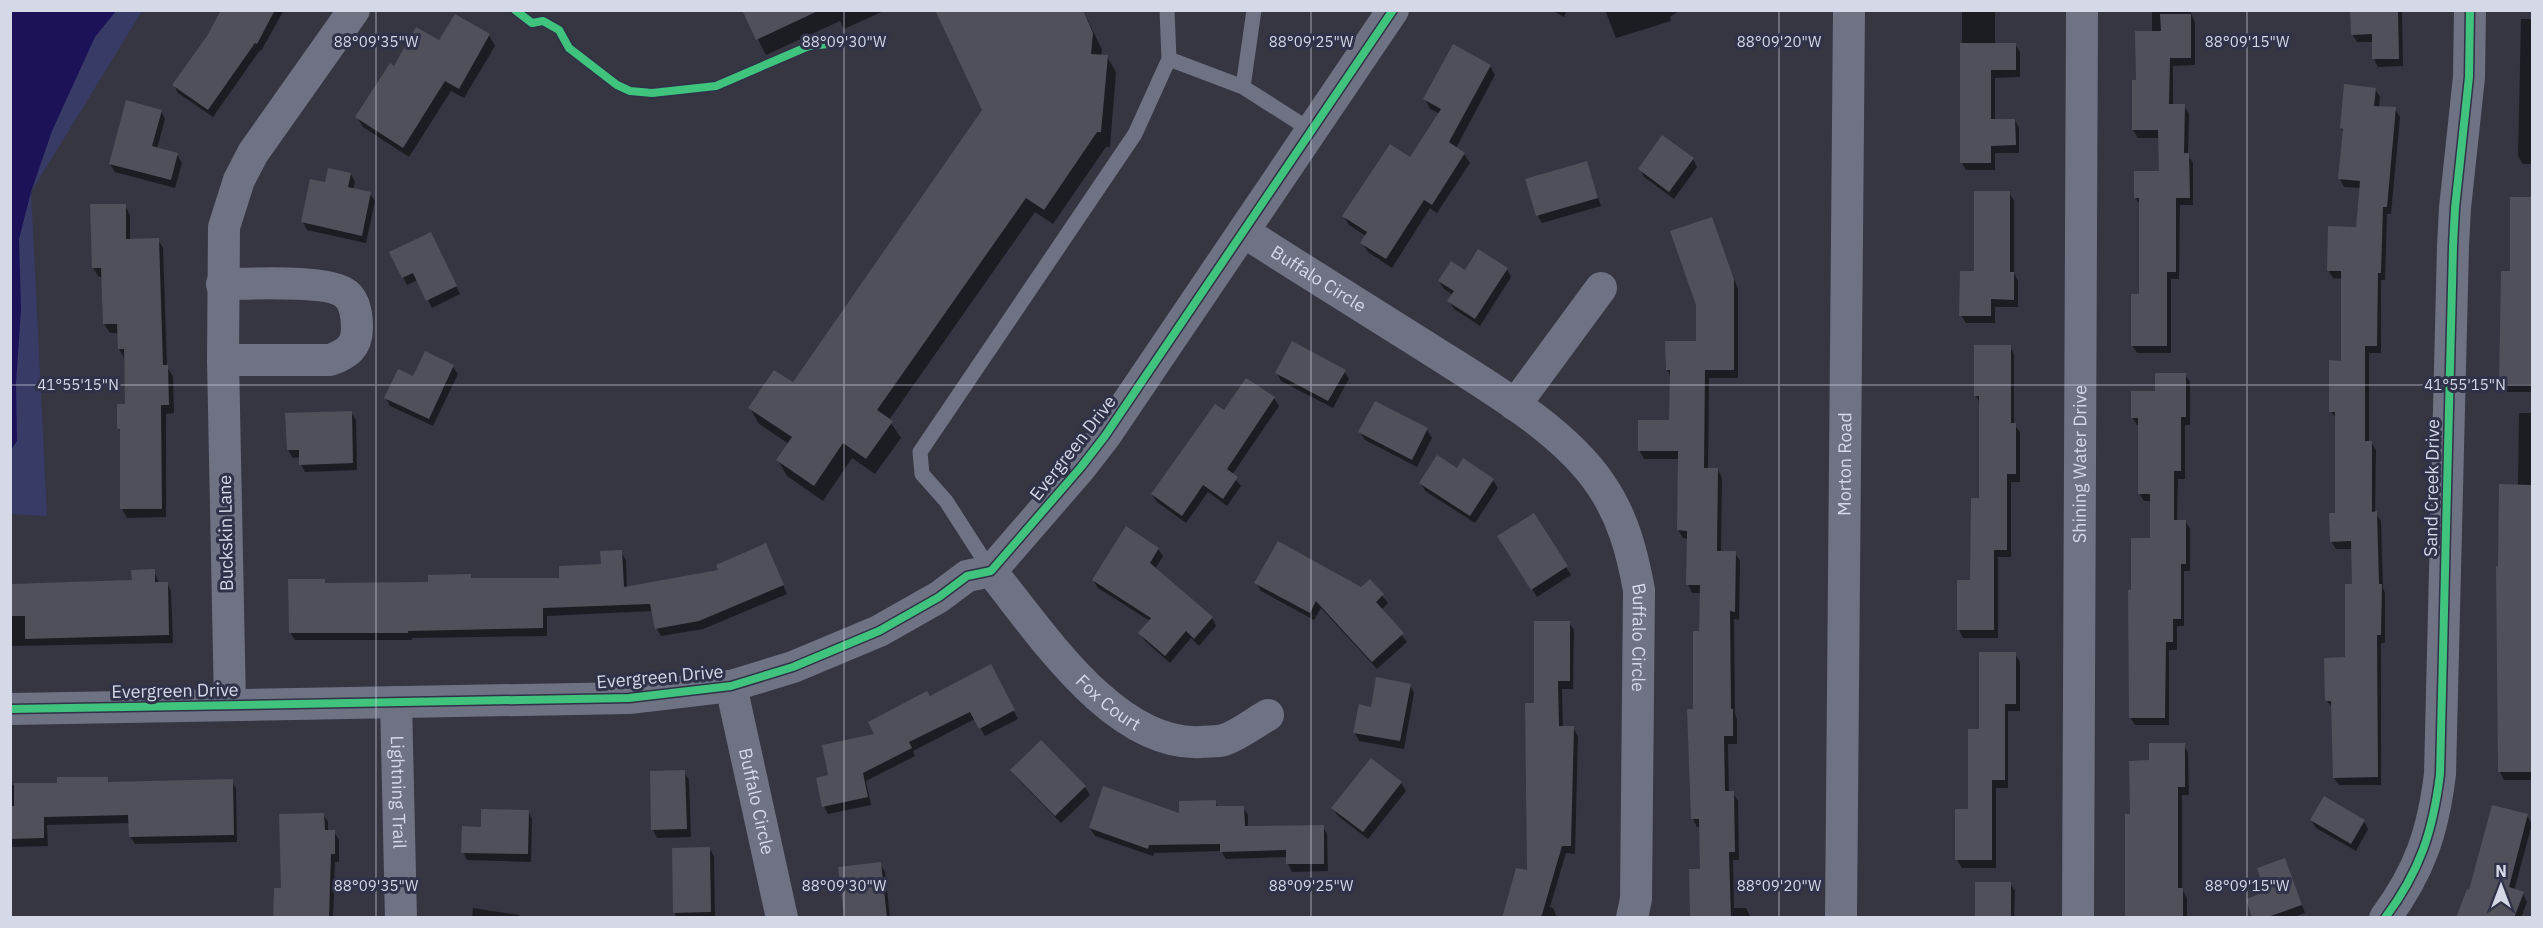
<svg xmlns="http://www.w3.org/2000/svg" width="2543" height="928" viewBox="0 0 2543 928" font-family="'IBM Plex Sans',sans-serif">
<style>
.green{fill:#383b66}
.water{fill:#1c1258}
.shadow{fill:#0007}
.building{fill:#4f505a}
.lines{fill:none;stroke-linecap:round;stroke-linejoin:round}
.lane{stroke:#6f7283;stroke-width:15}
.street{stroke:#6f7283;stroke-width:32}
.cycleway-casing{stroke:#2f3248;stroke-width:11}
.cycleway{stroke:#40c37c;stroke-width:8}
.ticks{fill:none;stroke:#d5d8e6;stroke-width:1.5;stroke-opacity:0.45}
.labels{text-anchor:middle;stroke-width:6;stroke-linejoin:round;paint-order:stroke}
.street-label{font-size:18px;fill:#d5d8e6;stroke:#2f3248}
.ticks-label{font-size:15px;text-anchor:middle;fill:#d5d8e6;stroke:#2f3248;stroke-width:6;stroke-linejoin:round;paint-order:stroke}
</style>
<rect width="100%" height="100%" fill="#353642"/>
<path class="green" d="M11,11H142L31,192L47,516L11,514Z"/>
<path class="water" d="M11,10L116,11L95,37L52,131L31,192L19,239L21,309L16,383L17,441L11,450Z"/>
<path class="shadow" d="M223,10H284L261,51L260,50L213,117L178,93L174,85L208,37Z
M743,10H886L844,29L840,21L766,55Z
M1083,10L1102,50L1101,56L1107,57L1116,72L1110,147H1106L1053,224L1035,212L889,420L901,438L875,474L852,458L823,501L787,476L778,460L789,444L759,424L750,408L793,384Z
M1551,10H1567L1564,17Z
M1605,10H1680L1670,17L1671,21L1616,38Z
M1962,10H1995V45L2015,44L2020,52V77L1995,78V120H2015L2019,128V153H1995V170H1966L1962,163Z
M2152,10H2190L2195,23V65L2173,66V106H2184L2189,114L2188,155L2193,163V205H2180L2179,279H2171V353H2137L2132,345L2141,296L2140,205L2135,197L2160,172V138H2138L2133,130L2137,82L2152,33Z
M2352,10H2402L2403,66L2378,67L2374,59L2373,42H2357L2352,34Z
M2521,19H2532V164H2523L2518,156Z
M489,35L495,46L464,98L451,91L409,157L363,127L357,117L395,68Z
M1490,66L1495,75L1456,148L1464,154L1470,163L1437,213L1430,208L1392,268L1368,252L1362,243L1366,236L1349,225L1344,216L1411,159L1440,114L1430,109L1425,99Z
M2375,89L2380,97L2379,108L2395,109L2400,117L2391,214H2387L2385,280H2381V353H2369V442H2371L2376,450L2375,513L2381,521L2383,588L2385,593V643H2381V785H2339L2334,778L2333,708L2326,700L2346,659L2354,586L2353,549H2336L2331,541L2337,514V419L2330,411L2342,362V279L2333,278L2328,270L2358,229L2361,188L2344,187L2340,179L2344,133L2341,128Z
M161,111L165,119L157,149L177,155L182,163L175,188L115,172L110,164Z
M1693,159L1697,167L1674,199L1644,177L1640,169Z
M1586,162L1601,206L1542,223L1538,216Z
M351,174L355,182L353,190L370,194L375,201L366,243L307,230L303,222L326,184Z
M2009,193L2014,201V273L2018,281V307H1995V323H1966L1961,315L1975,273Z
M2512,199H2532V392H2505L2500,384L2512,273Z
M125,205L130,215V240L158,239L163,248L167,367L173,376L174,413L166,414V517L127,518L122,509L121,433L119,429L126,406L124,358L119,349V333H110L104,324L103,277H99L93,268Z
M1711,218L1738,289V378H1709L1708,470H1718L1722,478L1721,552L1735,553L1740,561L1739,620L1734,619L1735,714L1737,719V744H1728L1729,793H1733L1738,801L1739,860H1733L1734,908H1746L1751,918H1691L1702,871L1701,827H1697L1693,819L1689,710H1695L1701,593H1692L1688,584V539L1683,538L1678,530L1680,459H1644L1639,450L1671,422V377L1667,370L1698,342Z
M435,242L460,294L432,308L418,280L407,285L403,277Z
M1507,269L1511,277L1480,326L1454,309L1449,301L1453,295L1444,289L1439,281L1465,272Z
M2010,346L2014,354V424L2020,432V482H2011V557H1998V638H1963L1959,630V581H1972L1981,500L1980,403L1975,395Z
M453,367L458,374L433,426L390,406L386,398L413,378Z
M1344,371L1349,379L1333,408L1281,381L1277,373Z
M2185,375L2190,382V425H2185V479H2178L2177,521H2185L2190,529V571H2184V626H2177V650H2169V725H2135L2130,717L2132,591L2152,539V501H2144L2139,493L2140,425H2137L2132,417L2157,392Z
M1247,380L1274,398L1279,406L1232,475L1241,486L1227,506L1208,492L1186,523L1157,502L1152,494L1224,413Z
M1376,403L1427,430L1432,438L1417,467L1365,440L1360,432Z
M351,412L356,420L357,470L305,472L301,464V457L293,458L288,450Z
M2519,413H2532V780H2504L2500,772V568L2518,486Z
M1457,470L1493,480L1498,488L1475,523L1425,491L1421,483Z
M1534,515L1571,575L1537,597L1499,536Z
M1158,549L1163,556L1155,569L1212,618L1216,626L1199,646L1191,638L1170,663L1145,641L1140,633L1150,621L1098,588L1093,580Z
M621,552L626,560L627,588L720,571L770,553L787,594L703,629L661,636L657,629L653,611L547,616V636L412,638V640H295L290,632L324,580L326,584H430L471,576L473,580L561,579L603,565Z
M154,571L159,583H167L171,591L173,643L10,646V584L133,582Z
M1370,581L1388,603L1381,610L1407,642L1377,669L1321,608L1314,620L1261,591L1256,583L1361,589Z
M1569,623L1574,630L1573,689H1562L1563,728H1573L1578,736L1575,854L1566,853L1550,907L1553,908L1557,918H1504L1528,872L1535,704Z
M2015,654L2020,662V711H2008V788H1996V868H1962L1957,860L1969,810L1981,731Z
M990,666L1018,719L985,736L975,719L913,751L915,756L866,781L871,805L828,814L824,806L830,776L877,735L930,698Z
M1410,685L1414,693L1404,749L1359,741L1355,733L1372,708Z
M1041,742L1085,787L1090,795L1061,823L1017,778L1012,771Z
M2184,745L2188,753L2189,795H2182V889L2187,898V918H2126L2131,815L2150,762Z
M1371,760L1401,783L1406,791L1368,839L1338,816L1333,808Z
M684,772L689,780L691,837L657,838L653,830Z
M107,779L110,784L232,781L236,789L237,842L135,844L130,836V823L47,825L48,846L10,847V785L58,784Z
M1215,802L1218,808L1243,807L1248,815V827L1323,826L1327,834L1328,871L1292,872L1288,864V857L1226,859L1221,851L1154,853L1153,856L1095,836L1090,828L1181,815Z
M528,811L532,819L531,862L467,860L463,852L482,828Z
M323,814L328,822V832H334L339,840V862H335L333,918H274L283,890Z
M2527,816L2532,824L2514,891L2523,894L2527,902L2521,918H2461L2470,892Z
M2311,820L2364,821L2368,829L2356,851L2316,828Z
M709,848L714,856L715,918H677L674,912Z
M2284,860L2305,913L2291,918H2254Z
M880,864L885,872L890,918H845Z
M2010,883L2015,891L2014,918H1976Z
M473,908L519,915L520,918H472Z"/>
<path class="building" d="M221,10H275L257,44L255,43L208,110L172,85L207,36Z
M742,10H820L756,40Z
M935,10H1083L1093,33L1091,54L1108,55L1101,132H1097L1044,210L1026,198L877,410L893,421L866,459L843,443L814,486L776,460L792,437L748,408L774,370L793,382L982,110Z
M2350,10H2398L2399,59H2372V34L2351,35Z
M455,14L490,34L459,89L445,81L403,148L355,117L390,63L394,66L416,27L439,40Z
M2160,14H2191V58H2170L2169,104H2185L2184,153H2189L2190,198H2176V272H2167V346H2131V294H2139V198H2134V171H2159L2158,130H2132V80H2136L2135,31H2161Z
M1960,43H2016V70H1991V119H2015L2016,145L1991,146V163H1960Z
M1453,44L1491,65L1449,142L1465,153L1432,205L1424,200L1386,259L1360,243L1367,232L1342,216L1390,144L1410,157L1441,109L1423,99Z
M2344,84L2376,88L2374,106L2396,107L2387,207H2383L2381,273H2378L2377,346H2365V441H2372V512L2377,511L2379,584H2382L2381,635H2377L2378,777L2333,778L2331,701H2325L2324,658L2345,657V584H2352L2351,541L2330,542L2329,513H2335V412H2329V360L2341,361V271H2327L2328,226L2356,227L2360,181L2338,179L2343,129L2340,128Z
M126,100L162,110L152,146L178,153L171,180L109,164Z
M1662,135L1694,158L1669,192L1638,169Z
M1587,161L1598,198L1536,216L1525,179Z
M328,168L351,173L348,187L371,192L362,236L301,222L310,179L325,182Z
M1974,191H2010V272H2014V300L1991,299V316H1959L1960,271H1974Z
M2510,197H2532V384H2499L2501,271H2510Z
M90,204H126V239L159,238L163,365H168L169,405H161L162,509H120V429H117V404H125L124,349H118L117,324H103L101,268H92Z
M1712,217L1734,279V370H1705L1704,468H1718L1717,551H1736L1735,612L1730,611L1731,709H1733V736H1724L1725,791H1734L1735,852H1729L1731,918H1690L1689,869H1700L1699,819H1691L1687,709H1693V631H1699L1700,585H1686L1687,531L1677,530L1678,451H1638V420H1669L1670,370H1666L1665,341H1696V305L1670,231Z
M431,232L457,286L426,301L413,273L402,278L389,252Z
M1478,249L1508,268L1475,319L1447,301L1454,291L1438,281L1451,261L1465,270Z
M1292,341L1346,370L1328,401L1275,373Z
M1974,345H2011V423H2016V474H2007V550H1994V630H1957V580H1970L1971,498H1979V396H1974Z
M425,351L454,365L429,419L384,398L398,369L413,376Z
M2155,373H2186V417H2181V471H2174V520H2186V564H2181V619H2173V642H2166L2165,718H2129L2128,590H2131V538H2150V494H2138V418H2131V391H2155Z
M1246,378L1275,397L1227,469L1238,477L1223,499L1203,485L1182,516L1151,494L1215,404L1224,410Z
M1375,401L1428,428L1412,460L1358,432Z
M352,411L353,463L299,465V450H287L285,413Z
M1437,455L1457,468L1463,458L1494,479L1470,516L1419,483Z
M2499,484L2532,485V772H2498L2496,566H2498Z
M1534,513L1568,566L1531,590L1497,536Z
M1126,526L1159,548L1150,563L1213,617L1194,639L1186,631L1165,656L1138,633L1151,618L1092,580Z
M1278,541L1361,587L1370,579L1384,594L1376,602L1404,633L1372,662L1316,601L1310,613L1254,583Z
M766,543L784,585L699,621L655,629L650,604L543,608V628L408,631V633H289L288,579H325V583L428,582V575L471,574V578H559V566L601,564L600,551L622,550L624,587L718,570L716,565Z
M155,569V582H168L169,635L25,639V616H10V584L132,580L131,570Z
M1534,621H1570V681H1558L1559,726H1574L1571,846H1562L1541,918H1502L1516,868L1527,870L1525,703H1534Z
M1979,652H2016V704H2005V780H1992V860H1955V809H1968V729H1979Z
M991,664L1015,710L979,729L970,712L909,742L912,748L863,773L868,797L822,807L816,778L828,775L822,745L874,734L868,722L927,691L930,696Z
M1376,677L1411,684L1400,741L1353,733L1359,704L1371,707Z
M1041,740L1086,786L1055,816L1010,770Z
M2149,743H2185V787H2178V888H2183V918H2125V814H2130L2129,761L2149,760Z
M1371,758L1402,782L1363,832L1331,808Z
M685,770L687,829L651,830L650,771Z
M57,777H108V782L233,779L234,835L129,837L128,815L44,817V838L10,839V806H14V783H57Z
M1103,786L1179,813V801L1216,800V806H1244L1245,826L1324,825V864H1286V850L1220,852V844L1149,845L1148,849L1089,828Z
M2324,796L2365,820L2351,844L2310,820Z
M2492,805L2528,814L2509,887L2524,892L2514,918H2456L2467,889L2469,890Z
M481,809L529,810L528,854L461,853L462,826L481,827Z
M324,813L325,830H335V854H331L329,918H273L274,888H281L279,814Z
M710,847L711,912L673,913L672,848Z
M2285,858L2302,905L2265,918H2252L2246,899L2265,892L2257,868Z
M881,862L887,918H844L838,867Z
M1975,882H2011V918H1975Z"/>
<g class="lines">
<path class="lane" d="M1169,59L1243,87L1312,131
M1243,87L1254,10
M991,571L946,501L922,474L920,452L1135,134L1169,59L1167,10"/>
<g class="street">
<path id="s1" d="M1244,232C1305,271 1366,309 1428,348C1484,384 1564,429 1601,485C1623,517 1632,552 1639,590L1636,899L1632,918"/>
<path d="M222,284C248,284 329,279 346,294C355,301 357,317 357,328C357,347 347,354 330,360H223"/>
<path d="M1515,405L1601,288"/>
<path id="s2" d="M991,571C1040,631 1114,747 1201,742C1208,741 1217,742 1224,740C1239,735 1254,723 1268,715"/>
<path id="s3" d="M731,686L782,918"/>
<path id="s4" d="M396,702L401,918"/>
<path d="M230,705L223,360L224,227L239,180L253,153L354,10"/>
<path d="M10,709L629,698L731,686L793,667L879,631L939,597L967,576L991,571L1081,467L1105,436L1393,10"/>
<path id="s5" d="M1841,918L1849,10"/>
<path id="s6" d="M2078,918L2082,10"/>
<path d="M2385,918C2420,871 2433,831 2440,774L2453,246L2455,208L2469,77L2470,10"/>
</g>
<defs>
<path id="cycleway" d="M515,10L532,23L543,21L559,30L569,48L617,85L630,91L652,93L716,86L809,46L829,44
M10,709L629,698L731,686L793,667L879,631L939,597L967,576L991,571L1081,467L1105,436L1393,10
M2385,918C2420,871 2433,831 2440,774L2453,246L2455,208L2469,77L2470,10"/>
</defs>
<use href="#cycleway" class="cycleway-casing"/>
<use href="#cycleway" class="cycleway"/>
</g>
<path class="ticks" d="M376,10V918M844,10V918M1311,10V918M1779,10V918M2247,10V918M10,385H2532"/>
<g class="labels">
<g class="street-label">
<text dy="6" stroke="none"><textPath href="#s1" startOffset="88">Buffalo Circle</textPath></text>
<text transform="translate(1073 448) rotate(-52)" y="6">Evergreen Drive</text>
<text dy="6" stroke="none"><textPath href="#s5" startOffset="454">Morton Road</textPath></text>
<text dy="6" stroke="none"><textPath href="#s6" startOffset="454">Shining Water Drive</textPath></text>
<text transform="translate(2432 488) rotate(-89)" y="6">Sand Creek Drive</text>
<text transform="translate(226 533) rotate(-91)" y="6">Buckskin Lane</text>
<text dy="6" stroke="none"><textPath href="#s1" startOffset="600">Buffalo Circle</textPath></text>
<text transform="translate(660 677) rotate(-5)" y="6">Evergreen Drive</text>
<text transform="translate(175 691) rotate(-1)" y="6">Evergreen Drive</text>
<text dy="6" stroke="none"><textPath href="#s2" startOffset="177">Fox Court</textPath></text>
<text dy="6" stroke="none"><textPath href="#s4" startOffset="90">Lightning Trail</textPath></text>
<text dy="6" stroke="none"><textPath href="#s3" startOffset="118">Buffalo Circle</textPath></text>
</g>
</g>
<g class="ticks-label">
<text x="376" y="47">88°09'35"W</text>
<text x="844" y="47">88°09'30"W</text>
<text x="1311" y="47">88°09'25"W</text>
<text x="1779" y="47">88°09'20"W</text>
<text x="2247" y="47">88°09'15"W</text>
<text x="78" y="390">41°55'15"N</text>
<text x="2465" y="390">41°55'15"N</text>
<text x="376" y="891">88°09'35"W</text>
<text x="844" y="891">88°09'30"W</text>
<text x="1311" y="891">88°09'25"W</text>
<text x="1779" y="891">88°09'20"W</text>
<text x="2247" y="891">88°09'15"W</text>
</g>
<rect width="2543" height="928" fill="none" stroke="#d5d8e6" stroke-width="24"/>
<g transform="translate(2501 886)" stroke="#2f3248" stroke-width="4.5" paint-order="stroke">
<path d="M0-4.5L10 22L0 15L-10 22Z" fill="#d5d8e6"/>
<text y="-9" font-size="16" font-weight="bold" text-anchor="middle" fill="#d5d8e6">N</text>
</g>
</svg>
